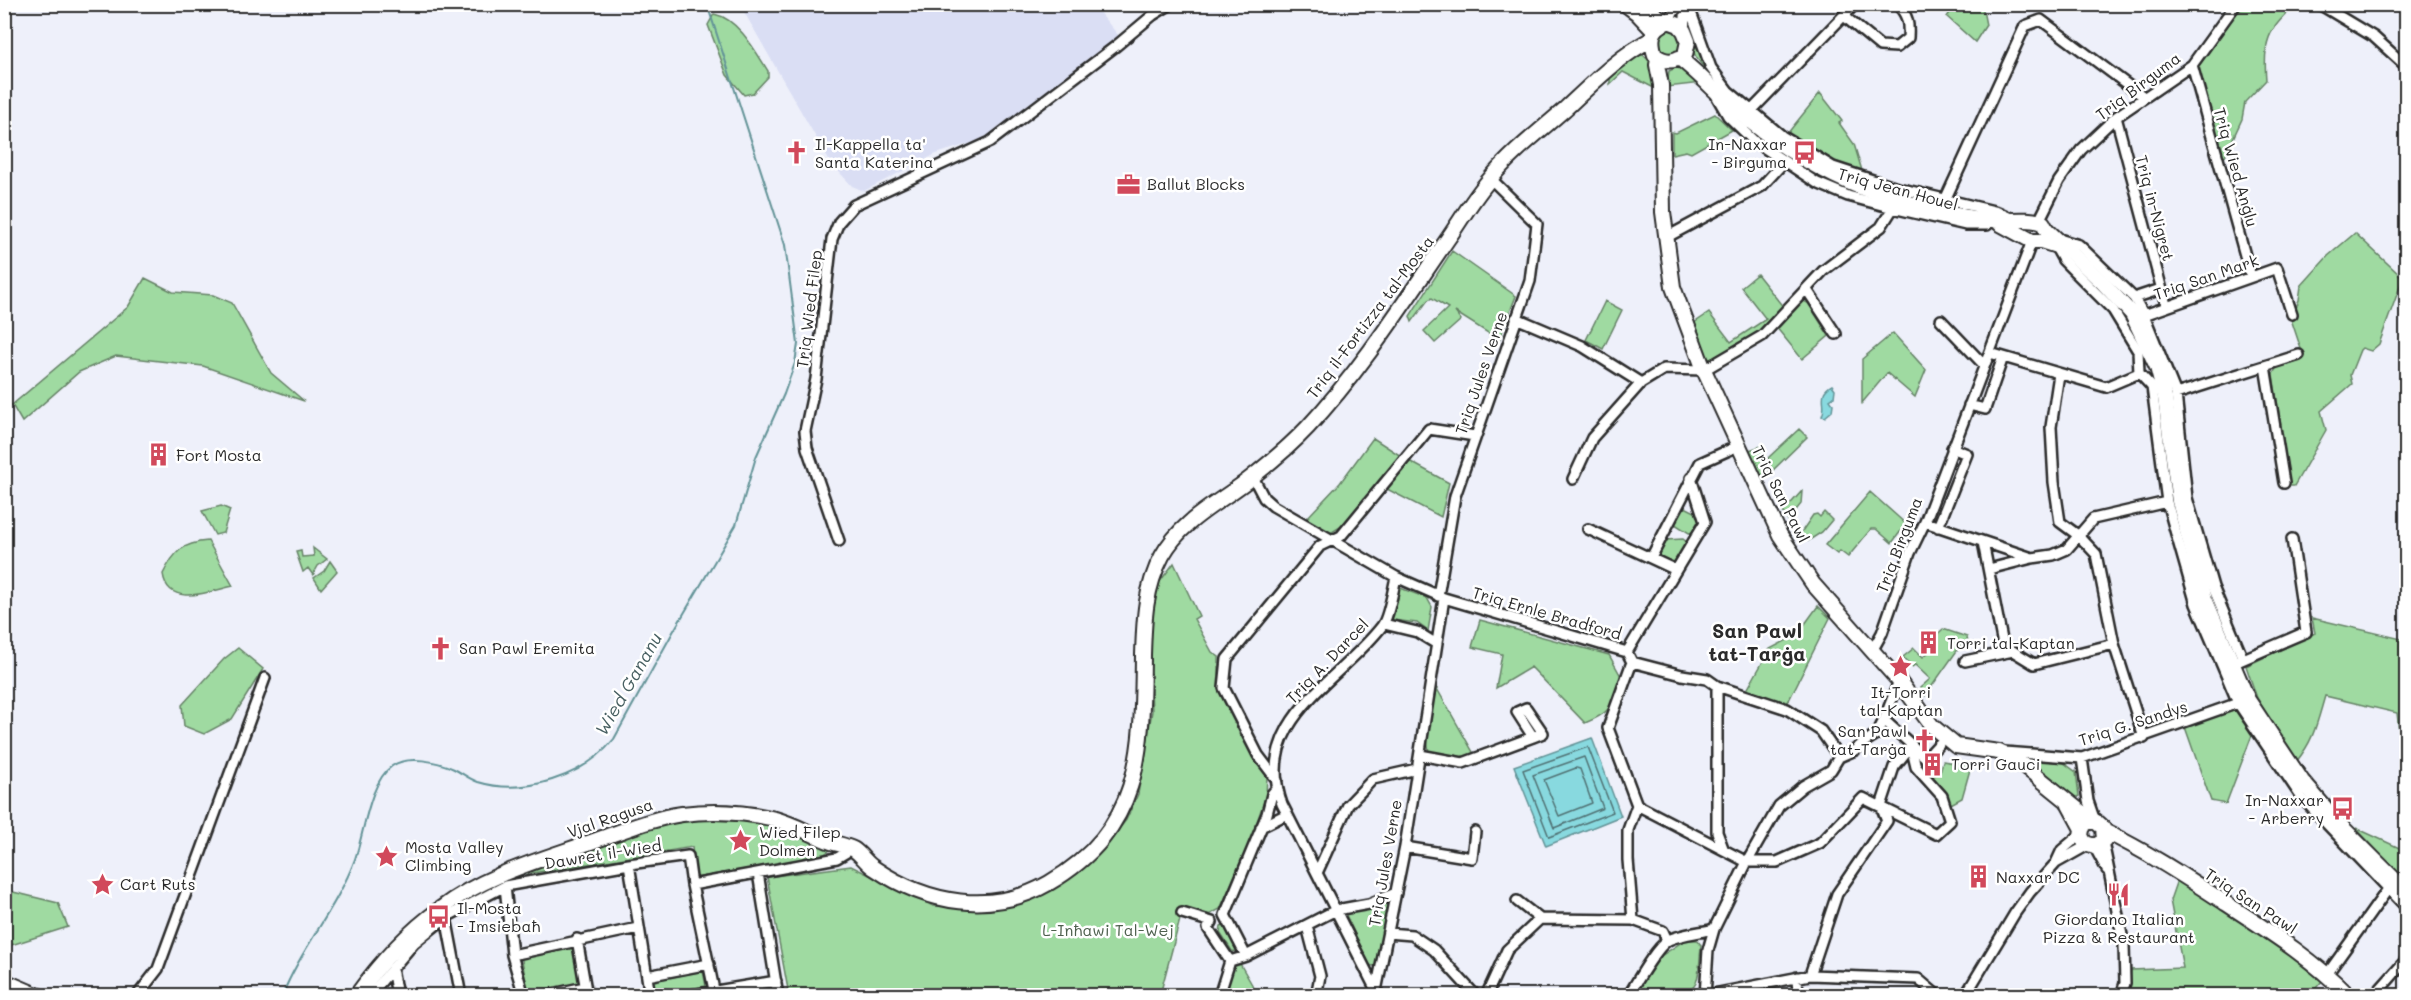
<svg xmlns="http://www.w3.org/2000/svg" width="2411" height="1000" viewBox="0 0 2411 1000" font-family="Mali,sans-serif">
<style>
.built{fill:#dadef4}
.green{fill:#9fdaa1;stroke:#658266;stroke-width:1.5}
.water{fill:#88d9df;stroke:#639397;stroke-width:1.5}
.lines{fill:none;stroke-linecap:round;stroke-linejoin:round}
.shore{stroke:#507173;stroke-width:1.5}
.stream{stroke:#639397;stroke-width:2}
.street-casing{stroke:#2b2b2b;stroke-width:14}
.secondary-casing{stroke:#2b2b2b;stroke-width:18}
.street{stroke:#fff;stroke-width:9}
.secondary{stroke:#fff;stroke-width:14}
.labels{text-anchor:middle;stroke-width:5;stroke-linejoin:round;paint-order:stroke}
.street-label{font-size:16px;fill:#2b2b2b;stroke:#fff}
.poi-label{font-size:16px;fill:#2b2b2b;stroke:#fff;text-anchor:start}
.park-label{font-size:16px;fill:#4e604e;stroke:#fff}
.water-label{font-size:18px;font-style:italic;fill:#475f61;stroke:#fff}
.quarter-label{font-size:20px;font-weight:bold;fill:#2b2b2b;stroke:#fff}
</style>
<rect width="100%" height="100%" fill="#eef0fa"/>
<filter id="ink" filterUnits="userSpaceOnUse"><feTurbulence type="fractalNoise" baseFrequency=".0167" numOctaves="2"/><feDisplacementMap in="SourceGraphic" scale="12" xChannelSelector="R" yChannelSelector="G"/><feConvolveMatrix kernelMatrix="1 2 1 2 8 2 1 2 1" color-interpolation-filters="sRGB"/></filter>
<g filter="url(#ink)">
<path class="built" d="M740,5H1093L1119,36L981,140L936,154L864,191L852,186L830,162Z"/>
<path class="green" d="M1956,4L1982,5L1986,25L1975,42L1947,17Z
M2274,5H2296C2267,30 2263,42 2266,80L2245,102L2242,119L2223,160L2198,67L2239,10C2251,5 2261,10 2274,5Z
M1687,11L1709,70L1707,71C1703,66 1698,61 1695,55C1694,53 1686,13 1687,11Z
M714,14C739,19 756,52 768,71V77L753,93L744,95L727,75L708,25Z
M1657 42a13 13 0 1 1 26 0a13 13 0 1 1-26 0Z
M1643,55C1655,65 1655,73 1654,88L1623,72L1610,84V74L1633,56Z
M1680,66L1702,83L1667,87L1669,71Z
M1820,93L1842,121L1839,123L1854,144L1863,174L1832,160L1787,134Z
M1715,114L1732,130L1691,153L1686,151L1672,154V132L1676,133Z
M2355,233L2403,278L2379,344L2371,351L2362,348L2360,350L2350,375L2352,384L2321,411L2326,430L2294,486H2290L2273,374L2277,367L2302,352L2291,319L2299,300L2301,286L2328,256Z
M1452,251L1516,296L1499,340L1455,312L1461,320L1435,343L1424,331L1448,308L1432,298L1428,300L1412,322L1410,316Z
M1757,274L1784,308C1763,330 1739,349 1710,359L1703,356L1691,325L1709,313L1731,342L1766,319L1741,287Z
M145,278L173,292L213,295L232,303L271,373L304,401L203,366L116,356L79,372L22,422L12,405L128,307Z
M1605,301L1622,310L1603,349L1586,340Z
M1803,301L1808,303L1829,336L1802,359L1776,327Z
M1893,333L1926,370L1915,397L1887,373L1862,403V359Z
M1799,429L1807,437L1772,471L1768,458Z
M1373,438L1401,456L1345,524L1329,534L1306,519L1340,483Z
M1762,446L1769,474L1761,476L1749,450Z
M1409,461L1449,483L1441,517L1385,488Z
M1802,491L1801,504L1788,520L1783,512Z
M1870,492L1906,524L1892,543L1876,529H1871L1848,557L1840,551L1837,554L1825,545Z
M221,506L230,510L223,533L215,535L202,511Z
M1685,507L1697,513L1701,521L1693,532L1689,533L1675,524Z
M1824,512L1832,520L1822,532L1808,541L1800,534L1813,515L1817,514L1820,517Z
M1683,539L1688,543L1677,562H1670L1660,557L1659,552L1665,540Z
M208,541L233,586C211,591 168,609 163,574C174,552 182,543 208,541Z
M313,548L327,559L318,566L313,575L308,568L303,572L296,552L301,551L302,557L314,556Z
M330,561L337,571L321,589L314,578L324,571Z
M1174,563L1199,616L1194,619L1212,652L1219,657V688L1267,776L1266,796L1249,844L1220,909L1209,915L1183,908L1160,995H789L767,877L851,866L933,906L995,909L1030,900L1073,876L1104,848L1126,820L1138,794L1152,711L1148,624L1155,588Z
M1400,588L1427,598L1432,607L1428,631L1417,623L1393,620L1390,615L1396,590Z
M1818,606L1830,618L1787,704L1747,690L1770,649L1797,635Z
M2312,618L2406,640V724L2400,740L2397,713L2325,696C2317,723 2314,740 2296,762L2257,698L2246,666L2315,633Z
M1480,620L1609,655L1622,678C1612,705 1613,712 1585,723L1531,667L1496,688L1502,654L1472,647Z
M1943,629L1967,637L1968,644L1961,645L1925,696L1920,688L1930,679L1915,665L1912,667L1903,657L1914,648L1923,657L1937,645L1932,639Z
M238,648L263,669L232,719L204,734L184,726L182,705L224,659Z
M1436,687L1474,754L1463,759L1429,753L1427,738Z
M2235,710L2252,735L2226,804L2211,801L2185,727Z
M2029,758L2064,763L2076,772L2079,796L2075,798L2030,764Z
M1943,761L1971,766L1962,798L1949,805L1930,778L1940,772Z
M677,819L761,822L831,849L822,856L695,878L692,847L514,876Z
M2356,828L2406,851V882Z
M2177,880L2267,938L2322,981L2310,995L2127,996L2131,970L2183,968L2170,900Z
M5,890L58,903L68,927L5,947Z
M1385,903L1389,907L1378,965L1372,966L1369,964L1344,911L1367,909Z
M1223,925L1226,927L1241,952L1232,951L1220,933L1221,926Z
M1685,940H1697L1701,945C1700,956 1700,972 1696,983C1688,1000 1652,996 1635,995L1661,956Z
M574,946L580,984L528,993L521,955Z
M1239,962L1258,995L1223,996L1232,966Z
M703,971L706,986L655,995L652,981Z"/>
<path class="water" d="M1832,385L1835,389L1834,397L1830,400L1833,404L1832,411L1825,417L1822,416C1828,404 1816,394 1832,385Z
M1592,738L1621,816L1546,846L1514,766Z"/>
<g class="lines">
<path class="shore" d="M1588,747L1613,812L1549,837L1523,770Z
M1584,757L1603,808L1554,828L1533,775Z
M1576,768L1580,769L1592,803L1559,816L1544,780Z"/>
<path class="stream" d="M282,996C301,948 337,908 355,859C364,834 369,782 392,766C408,755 437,761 454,769C462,773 469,779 478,782C524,796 584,777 614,739L673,632L736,525L756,457L784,394L795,363L798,344L785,245L707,4"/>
<defs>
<path id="street" d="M1688,4L1711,68L1728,91L1782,136L1833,167L1894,187L1998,212L2011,218
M2319,4L2374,37L2406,66
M1844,16L1880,46L1897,47L1908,38C1909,23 1908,15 1897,4
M1667,22L1675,10L1682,4
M1684,31L1686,4
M2192,65L2251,277
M1717,97L1728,116L1754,141L1817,183L1848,196L1893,208L1966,225H1987
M1751,111L1855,4
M2116,117L2166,305
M1945,200L2025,26L2041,20L2144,97
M2039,221L2059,181L2081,150L2116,117L2192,65L2236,4
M1667,237L1762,186L1784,162
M2059,239L2079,245L2134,298L2144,315L2176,394L2187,498L2213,587L2243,659
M2054,244L2063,260L2113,310L2138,351L2139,373L2152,387L2167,502L2196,604L2238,703L2302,798L2406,907
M1807,290L1836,334
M2134,298L2161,289
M2144,315L2277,268L2292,314
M1516,318L1582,346L1641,383
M1941,320L1984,365
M1990,353L2106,387L2139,373
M2265,366L2284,483
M2059,374L2051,427L2054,482L2060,522L2079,536L2096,554L2114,644L2144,738
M2176,394L2299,355
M1969,405L1985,409L2003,357
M1253,477L1264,498L1273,506L1396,577L1444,598L1627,652L1632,662L1682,675L1707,679L1717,686L1787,709L1821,731L1839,757
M1573,479L1592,438L1641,383L1664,369L1704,370L1762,336L1823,271L1881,227L1893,208
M1925,522L2032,558L2053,555L2067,549L2093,519L2167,502
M1938,527L1967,454L1952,448
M1588,529L1676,570
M839,541L807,448L805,431L816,379L832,239L839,222L854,205L990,142L1116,46L1153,15L1171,4
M1983,542L2003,645L2034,664L2114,644
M1651,558L1700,463L1738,446
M1989,569L2032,558
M1438,596L1455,496L1530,281L1537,224L1490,178
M1384,624L1417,632L1435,643
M1872,651L1882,633L1910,553L1925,522L2032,241
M1627,652L1705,522L1691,478
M1965,661L2013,651
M2239,661L2306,632L2292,539
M1632,662L1608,728L1637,805L1628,830V860L1633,920L1663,931L1667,940
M1899,681L1884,720L1926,758L1939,744
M1717,686V832L1723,848
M2004,752L2082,758L2238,703
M1420,755L1463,763L1533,737L1517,712L1526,708L1543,733L1533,737
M2082,758L2088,801L2095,821
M1277,780L1258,755L1224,688L1227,659L1320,546L1341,536L1429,429L1475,436
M1637,805L1747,862H1777L1820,843L1863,798L1936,834L1950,821L1942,796L1916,767L1911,746
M1261,827L1287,814
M2103,842L2124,945L2125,983L2121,996
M2094,846L2107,870
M1405,847L1472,858L1475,832
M2056,863L2062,850L2081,834
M629,864L650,996
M758,873L778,996
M1317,873L1348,805L1373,779L1417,769
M692,885L714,990
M505,886L512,955L524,996
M1517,901L1540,919
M443,913L446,917L461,996
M1182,913L1212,922L1208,928L1230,961
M1225,915L1267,814L1272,794L1277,788
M1225,915L1246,956
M1307,926L1320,976L1316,996
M1388,933L1412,935L1434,950L1476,996
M577,939L587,996
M512,955L638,928
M1230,961L1246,956L1336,910L1369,904L1396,893
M392,968L397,996
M2328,973L2388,889
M1810,975L1837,894L1887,821L1881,806L1894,767L1911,746
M647,976L709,964
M1797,977L1798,996
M1376,991L1405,847L1444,598
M137,996L158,969L265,678
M369,996L414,943L446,917L505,886L629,864L688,856L692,885L837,858L852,849
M543,996L585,987
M686,996L776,981
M1219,996L1230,961
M1379,996L1282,804C1252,720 1340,681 1382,626C1389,617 1393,590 1396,577
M1486,996L1507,950L1540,919L1633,920
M1628,996C1637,982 1655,949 1667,941C1675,935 1703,932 1714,929
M1703,996L1810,975L1918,979L1938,996
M1705,996L1708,950L1714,929L1747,862L1779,806L1803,786L1831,770L1839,757L1855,750L1864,742L1877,734L1884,720
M1965,996L2015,913L2030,892L2056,863L2088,845
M2374,996L2406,960"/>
<path id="secondary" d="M1625,4L1637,13L1654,31
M1641,4L1660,18L1679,25L1684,31L1688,41L1685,55C1674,62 1665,63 1655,55C1650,39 1651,29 1667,22
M1658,58L1657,65L1661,85L1663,212L1673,287L1704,370L1780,535L1813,584L1899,681L1932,726L1956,746L1999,752L2023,765L2092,821
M1679,58C1701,75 1719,96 1740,113C1786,152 1836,182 1895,199C1926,208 1960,218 1993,220C2008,221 2029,217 2043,223L2046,229L2103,283L2132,314L2157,367L2165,398L2179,501L2205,599L2248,700L2302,781L2340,825L2406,891
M1999,223L2032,241H2041L2063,248
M2069,805L2082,829L2081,836L2085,843L2095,846L2104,840L2103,828L2095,821L2086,823L2082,829
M2104,831C2148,852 2187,878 2227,904C2270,932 2313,959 2349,996
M4,981L39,996
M356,996C379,964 408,932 440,909C487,873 548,858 602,838C628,829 654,818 682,814C713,810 745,812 775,819C793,824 809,833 826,840C835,844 845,845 853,849C861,854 866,863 874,868C927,904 992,916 1049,883C1143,828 1142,751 1143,655C1144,620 1145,588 1162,556C1182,519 1221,502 1252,477C1271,462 1291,445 1308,427C1361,370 1403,304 1447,240C1461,220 1474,197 1490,179C1511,153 1540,131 1565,109C1592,84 1619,56 1652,39"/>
</defs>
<use href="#street" class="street-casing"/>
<use href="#secondary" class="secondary-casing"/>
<use href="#street" class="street"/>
<use href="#secondary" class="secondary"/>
</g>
</g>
<defs>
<symbol id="church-bare" viewBox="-9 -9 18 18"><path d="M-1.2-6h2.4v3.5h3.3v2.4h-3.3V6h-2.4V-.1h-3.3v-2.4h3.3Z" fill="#d1495b" stroke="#fff" stroke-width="2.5" paint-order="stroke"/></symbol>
<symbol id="bus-bare" viewBox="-9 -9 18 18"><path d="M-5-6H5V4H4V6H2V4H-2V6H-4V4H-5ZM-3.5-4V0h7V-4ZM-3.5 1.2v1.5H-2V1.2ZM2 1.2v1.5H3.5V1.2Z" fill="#d1495b" stroke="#fff" stroke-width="2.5" paint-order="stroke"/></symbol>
<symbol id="office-bare" viewBox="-9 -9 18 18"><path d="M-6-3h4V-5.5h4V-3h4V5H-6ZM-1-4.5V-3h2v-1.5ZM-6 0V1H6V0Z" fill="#d1495b" stroke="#fff" stroke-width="2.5" paint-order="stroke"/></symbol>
<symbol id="building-bare" viewBox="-9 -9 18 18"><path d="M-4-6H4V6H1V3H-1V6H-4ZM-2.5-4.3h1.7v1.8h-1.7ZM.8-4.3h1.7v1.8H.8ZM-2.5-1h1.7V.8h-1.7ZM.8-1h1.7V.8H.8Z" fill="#d1495b" stroke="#fff" stroke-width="2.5" paint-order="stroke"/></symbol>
<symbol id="sight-bare" viewBox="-9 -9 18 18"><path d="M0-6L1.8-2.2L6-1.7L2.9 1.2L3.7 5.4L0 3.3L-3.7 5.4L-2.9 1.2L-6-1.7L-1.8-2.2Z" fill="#d1495b" stroke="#fff" stroke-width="2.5" paint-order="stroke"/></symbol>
<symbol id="restaurant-bare" viewBox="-9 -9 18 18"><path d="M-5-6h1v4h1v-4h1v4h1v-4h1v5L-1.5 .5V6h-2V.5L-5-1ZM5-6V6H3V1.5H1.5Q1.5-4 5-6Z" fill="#d1495b" stroke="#fff" stroke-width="2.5" paint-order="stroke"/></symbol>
</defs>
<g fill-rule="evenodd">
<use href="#church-bare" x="780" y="136" width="33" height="33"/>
<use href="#bus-bare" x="1788" y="136" width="33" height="33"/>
<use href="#office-bare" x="1112" y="168" width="33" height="33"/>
<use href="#building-bare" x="142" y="438" width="33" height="33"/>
<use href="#building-bare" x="1912" y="626" width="33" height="33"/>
<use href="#church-bare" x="424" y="632" width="33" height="33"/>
<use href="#sight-bare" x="1884" y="650" width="33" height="33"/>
<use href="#church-bare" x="1908" y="724" width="33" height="33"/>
<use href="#building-bare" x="1916" y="748" width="33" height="33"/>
<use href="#bus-bare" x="2326" y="792" width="33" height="33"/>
<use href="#sight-bare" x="724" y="824" width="33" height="33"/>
<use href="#sight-bare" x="370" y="840" width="33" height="33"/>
<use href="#building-bare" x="1962" y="860" width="33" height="33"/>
<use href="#sight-bare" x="86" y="868" width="33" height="33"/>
<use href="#restaurant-bare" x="2102" y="878" width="33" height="33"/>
<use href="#bus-bare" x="422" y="900" width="33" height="33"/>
</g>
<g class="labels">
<g class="street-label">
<text transform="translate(2138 86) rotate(-37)" y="6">Triq Birguma</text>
<text transform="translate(2236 167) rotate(74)" y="6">Triq Wied Anġlu</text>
<text transform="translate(1898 189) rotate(15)" y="6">Triq Jean Houel</text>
<text transform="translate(2155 208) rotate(75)" y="6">Triq in-Nigret</text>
<text transform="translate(2206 277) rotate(-19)" y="6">Triq San Mark</text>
<text transform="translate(809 309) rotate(-83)" y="6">Triq Wied Filep</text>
<text transform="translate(1370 317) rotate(-53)" y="6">Triq il-Fortizza tal-Mosta</text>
<text transform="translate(1481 373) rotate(-71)" y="6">Triq Jules Verne</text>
<text transform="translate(1781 494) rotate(63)" y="6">Triq San Pawl</text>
<text transform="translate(1899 545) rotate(-69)" y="6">Triq Birguma</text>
<text transform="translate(1547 613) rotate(16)" y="6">Triq Ernle Bradford</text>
<text transform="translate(1327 661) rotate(-46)" y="6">Triq A. Darcel</text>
<text transform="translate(2133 723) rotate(-18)" y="6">Triq G. Sandys</text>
<text transform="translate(610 818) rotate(-19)" y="6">Vjal Ragusa</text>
<text transform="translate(603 854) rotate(-9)" y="6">Dawret il-Wied</text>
<text transform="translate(1385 863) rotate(-80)" y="6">Triq Jules Verne</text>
<text transform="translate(2251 901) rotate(33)" y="6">Triq San Pawl</text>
</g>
<g class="poi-label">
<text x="815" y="150">Il-Kappella ta'<tspan x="815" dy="18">Santa Katerina</tspan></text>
<text x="1787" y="150" text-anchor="end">In-Naxxar<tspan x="1787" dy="18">- Birguma</tspan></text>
<text x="1147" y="190">Ballut Blocks</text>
<text x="176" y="461">Fort Mosta</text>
<text x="1947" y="649">Torri tal-Kaptan</text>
<text x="459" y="654">San Pawl Eremita</text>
<text x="1901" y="698" text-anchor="middle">It-Torri<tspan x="1901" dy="18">tal-Kaptan</tspan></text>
<text x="1907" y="737" text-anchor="end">San Pawl<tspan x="1907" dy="18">tat-Tarġa</tspan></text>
<text x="1951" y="770">Torri Gauci</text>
<text x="2324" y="806" text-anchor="end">In-Naxxar<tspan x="2324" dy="18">- Arberry</tspan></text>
<text x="759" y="838">Wied Filep<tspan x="759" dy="18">Dolmen</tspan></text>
<text x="405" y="853">Mosta Valley<tspan x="405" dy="18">Climbing</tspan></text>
<text x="1996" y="883">Naxxar DC</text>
<text x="120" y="890">Cart Ruts</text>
<text x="457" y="914">Il-Mosta<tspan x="457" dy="18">- Imsiebaħ</tspan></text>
<text x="2119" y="925" text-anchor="middle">Giordano Italian<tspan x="2119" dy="18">Pizza &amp; Restaurant</tspan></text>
</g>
<g class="park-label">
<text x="1108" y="936">L-Inħawi Tal-Wej</text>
</g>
<g class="water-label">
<text transform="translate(629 684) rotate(-60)" y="6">Wied Gananu</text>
</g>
<g class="quarter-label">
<text x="1757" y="638">San Pawl<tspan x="1757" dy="23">tat-Tarġa</tspan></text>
</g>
</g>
<rect width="2411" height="1000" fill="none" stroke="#fff" stroke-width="24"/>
<rect x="12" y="12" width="2387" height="976" fill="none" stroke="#2b2b2b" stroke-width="2" filter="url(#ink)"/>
</svg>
